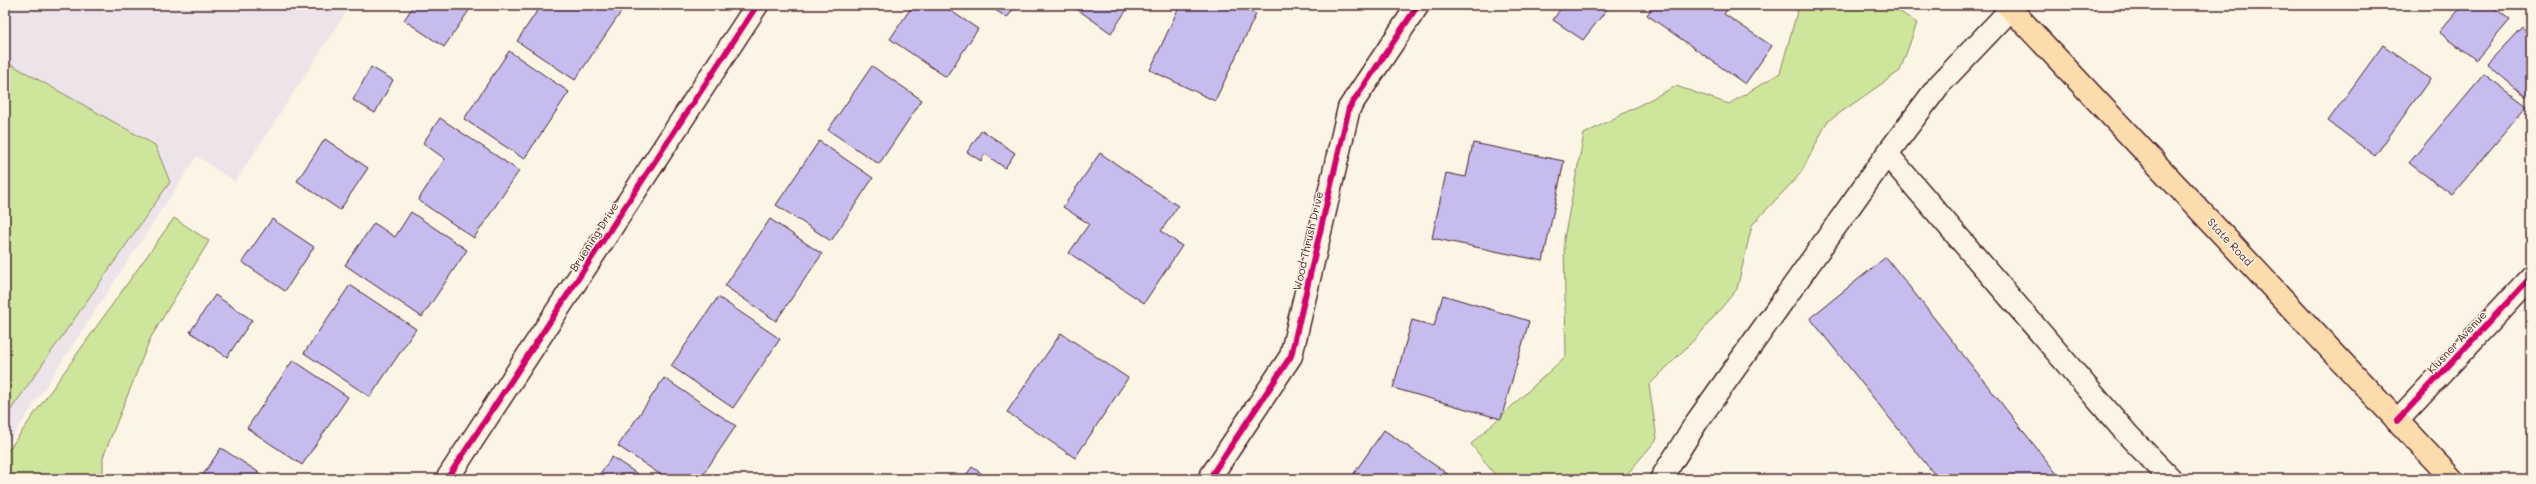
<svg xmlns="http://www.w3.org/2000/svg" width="2536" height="484" viewBox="0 0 2536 484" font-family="Mali,sans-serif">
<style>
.built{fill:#ece4e8}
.green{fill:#cee69c;stroke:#8c8264}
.building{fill:#c6bcee;stroke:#4a1f2b}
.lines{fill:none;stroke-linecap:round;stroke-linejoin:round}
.minor-casing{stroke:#4a1f2b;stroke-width:25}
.major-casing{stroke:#4a1f2b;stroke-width:25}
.minor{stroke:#fcf5e5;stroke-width:22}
.major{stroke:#fcdcac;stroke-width:22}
.cycleway-casing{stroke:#fcf5e5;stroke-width:8}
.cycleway{stroke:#d6006c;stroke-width:6}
.labels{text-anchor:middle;stroke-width:3;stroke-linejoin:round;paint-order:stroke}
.street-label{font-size:11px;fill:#4a1f2b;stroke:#fcf5e5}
</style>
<rect width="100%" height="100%" fill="#fcf5e5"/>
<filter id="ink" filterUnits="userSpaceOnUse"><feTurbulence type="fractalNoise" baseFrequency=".025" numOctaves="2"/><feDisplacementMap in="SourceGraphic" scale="8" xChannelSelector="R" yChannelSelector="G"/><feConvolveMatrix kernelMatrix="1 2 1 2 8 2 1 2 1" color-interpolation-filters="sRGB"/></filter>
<g filter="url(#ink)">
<path class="built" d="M5,5H351L235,182L197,156L5,448Z"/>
<path class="green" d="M1799,5H1890L1917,23L1900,71L1827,122L1801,173L1752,225L1737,289L1698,336L1649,385L1657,439L1623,479H1498L1471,444L1566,356L1564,239L1584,134L1676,86L1729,104L1780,73Z
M5,61L155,145L170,182L5,418Z
M174,218L209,241L150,339L103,457V479H5V455Z"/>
<path class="building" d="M414,5H464L470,9L444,47L404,20Z
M541,5H610L621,12L575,80L517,41Z
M913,5H942L978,29L946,77L890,39Z
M988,5H1016L1007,18Z
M1071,5H1130L1111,33Z
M1180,5H1236L1256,14L1215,101L1150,70Z
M1563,5H1600L1607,9L1583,40L1553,20Z
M1654,5H1730L1724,14L1772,46L1745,84L1647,15Z
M2462,5H2491L2510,20L2476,60L2439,32Z
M2523,5H2531V11Z
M2522,27L2531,35V90L2526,97L2487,64Z
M2383,45L2430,79L2375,156L2328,121Z
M509,51L569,92L524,159L464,119Z
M872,66L922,100L879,164L828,130Z
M371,67L393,80L375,113L353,100Z
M2484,74L2527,106L2452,195L2409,163Z
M440,118L519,171L474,238L418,200L445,159L423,143Z
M982,130L1015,153L1005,168L985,154L981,161L967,152Z
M325,139L368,168L340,210L297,181Z
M819,141L873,178L831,241L776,205Z
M1473,143L1564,161L1543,261L1432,238L1446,173L1466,177Z
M1100,153L1178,206L1161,231L1182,246L1144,303L1069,253L1089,224L1063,207Z
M411,212L467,250L422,317L345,265L374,223L395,237Z
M272,219L314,247L285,291L242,262Z
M770,219L822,254L776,321L725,286Z
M1886,257L2061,479H1938L1810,318Z
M350,285L416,329L370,397L304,353Z
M215,295L252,320L227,357L190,332Z
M1443,295L1529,321L1501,419L1393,388L1412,320L1434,326Z
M718,297L780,339L733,408L671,366Z
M1061,333L1128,378L1075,458L1007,412Z
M293,360L348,397L302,465L247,428Z
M664,378L736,426L700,479H667L618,446Z
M1384,430L1452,477L1451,479H1350Z
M221,448L266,477L265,479H200Z
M612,457L645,479H596Z
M972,467L990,479H963Z"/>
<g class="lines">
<defs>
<path id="minor" d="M2011,9L1939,85L1887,154L2128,435L2171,479
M2397,421L2531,277
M447,479L757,5
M1209,479L1291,356L1349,108L1418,5
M1661,479L1696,423L1887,154"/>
<path id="major" d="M2007,5L2452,479"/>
</defs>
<use href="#minor" class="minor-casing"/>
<use href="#major" class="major-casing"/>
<use href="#minor" class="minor"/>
<use href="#major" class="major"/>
<defs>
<path id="cycleway" d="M2397,421L2531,277
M447,479L757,5
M1209,479L1291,356L1349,108L1418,5"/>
</defs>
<use href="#cycleway" class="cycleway-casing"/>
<use href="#cycleway" class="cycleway"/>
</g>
</g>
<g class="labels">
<g class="street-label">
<text transform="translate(594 237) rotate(-57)" y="4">Bruening Drive</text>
<text transform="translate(1308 241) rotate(-77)" y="4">Wood Thrush Drive</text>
<text transform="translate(2230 242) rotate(47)" y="4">State Road</text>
<text transform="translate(2457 342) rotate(-47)" y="4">Klusner Avenue</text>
</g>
</g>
<rect width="2536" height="484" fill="none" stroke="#fcf5e5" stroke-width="20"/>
<rect x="10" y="10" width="2516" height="464" fill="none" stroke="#4a1f2b" stroke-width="1.5" filter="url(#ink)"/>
</svg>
